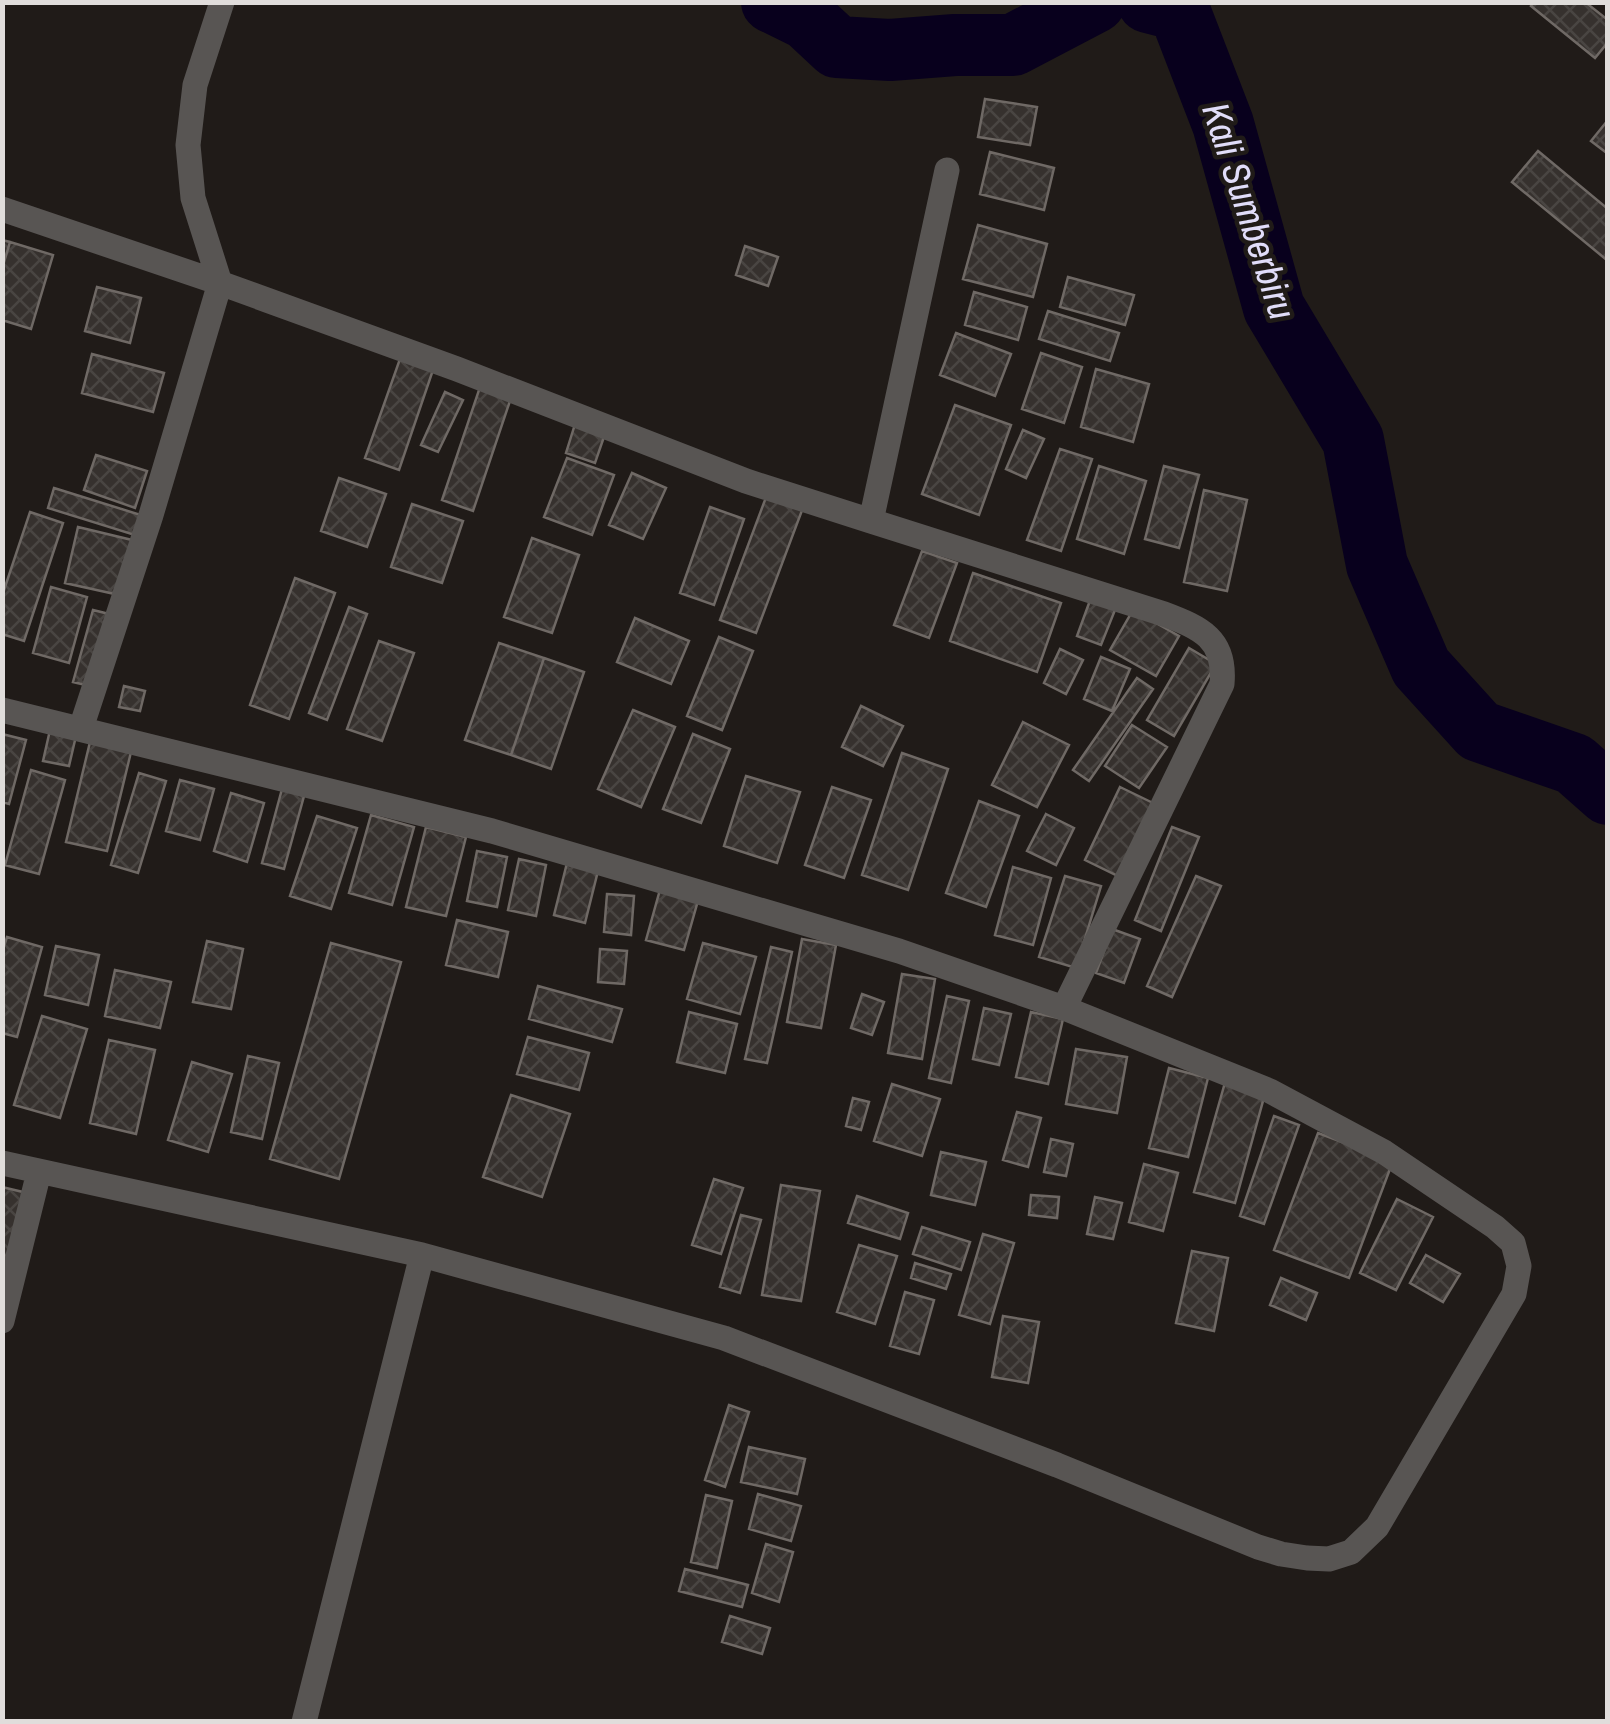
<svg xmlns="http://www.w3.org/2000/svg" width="1610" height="1724" viewBox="0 0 1610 1724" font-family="'Archivo Narrow',sans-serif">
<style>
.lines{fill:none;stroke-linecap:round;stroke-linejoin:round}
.river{stroke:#08001d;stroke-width:62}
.building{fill:url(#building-cross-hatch);stroke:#6f6965;stroke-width:2.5}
.minor{stroke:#585553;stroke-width:25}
.labels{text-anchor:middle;stroke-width:9;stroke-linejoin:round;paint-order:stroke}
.water-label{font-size:38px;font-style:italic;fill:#e1ddf9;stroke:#201b18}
</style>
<defs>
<pattern id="building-cross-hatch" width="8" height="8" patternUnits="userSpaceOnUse" patternTransform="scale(2.5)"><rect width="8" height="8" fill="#36312e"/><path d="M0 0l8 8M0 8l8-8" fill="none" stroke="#494542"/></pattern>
</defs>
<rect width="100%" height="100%" fill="#201b18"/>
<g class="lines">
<path class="river" d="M772,2L807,19L837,47L890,50L955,45H1013L1095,2
M1148,2L1179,10L1223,124L1274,308L1353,440L1377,565L1421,667L1479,731L1574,764L1608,794"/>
</g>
<path class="building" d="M1534,2H1585L1608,20V42L1595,58L1531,6Z
M985,99L1037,107L1030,145L978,137Z
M1608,120V154L1591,141Z
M1538,151L1608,209V261L1512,182Z
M990,152L1054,168L1044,210L980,194Z
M978,225L1047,244L1033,297L963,279Z
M2,240L10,242L2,269Z
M10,242L53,255L31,329L2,320V269Z
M745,246L778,257L768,286L736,275Z
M1068,277L1134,295L1125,325L1060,307Z
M97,287L141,298L130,343L85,331Z
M974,292L1027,307L1018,340L965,325Z
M1048,311L1119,333L1110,361L1039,339Z
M956,333L1011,354L995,396L940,375Z
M1041,353L1082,367L1064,423L1022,409Z
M92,354L164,373L153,412L82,393Z
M401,356L434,367L399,470L365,458Z
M1096,369L1149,384L1133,442L1081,427Z
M481,384L512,395L473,511L442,500Z
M445,392L463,400L438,452L421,445Z
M955,405L1011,425L979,515L922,494Z
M576,421L606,431L595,463L566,453Z
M1023,430L1044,439L1026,478L1006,469Z
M1060,449L1092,459L1061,551L1027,540Z
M96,455L147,471L135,508L84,490Z
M567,458L614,475L592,535L544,517Z
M1099,466L1146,481L1124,554L1077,539Z
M1164,466L1199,475L1179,548L1145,539Z
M632,473L666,488L643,539L609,525Z
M339,478L386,494L367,547L321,531Z
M54,488L144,516L138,536L48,508Z
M1204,490L1247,500L1227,591L1184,582Z
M768,492L804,505L756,633L720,620Z
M412,504L463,521L442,583L391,567Z
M710,507L744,519L714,605L680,593Z
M30,512L63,523L24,641L2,634V596Z
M78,527L132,540L119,595L65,583Z
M532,538L579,555L552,633L504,617Z
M922,551L957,563L929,638L894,625Z
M973,573L1061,603L1037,672L950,641Z
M295,578L335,593L289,719L250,705Z
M51,587L87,597L69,663L33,653Z
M1092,595L1117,605L1101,645L1077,636Z
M349,607L367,614L327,720L309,713Z
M93,610L109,614L90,686L73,682Z
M1133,610L1179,636L1156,676L1110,650Z
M635,618L689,641L671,684L617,662Z
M719,637L753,651L722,730L687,716Z
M379,641L414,653L382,741L347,729Z
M499,643L544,658L511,755L465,740Z
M1189,648L1216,664L1174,736L1147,720Z
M1060,649L1083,660L1066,694L1044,683Z
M1101,657L1130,669L1112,711L1084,699Z
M544,658L584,672L551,769L511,755Z
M1137,678L1153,689L1089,781L1073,770Z
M124,686L145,691L140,711L119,707Z
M861,706L903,726L883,766L842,747Z
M633,710L675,727L641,807L598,789Z
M1023,722L1069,745L1037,807L992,785Z
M1132,725L1167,747L1139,788L1105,766Z
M50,730L76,736L69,766L43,761Z
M2,734L26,740L9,804L2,802Z
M693,734L730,749L701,823L663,809Z
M90,742L131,752L107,851L66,842Z
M902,753L948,769L908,890L862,875Z
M31,770L65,780L39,874L5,865Z
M139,773L166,781L138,873L111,865Z
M746,776L800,792L777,863L724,846Z
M180,780L214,789L200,840L166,831Z
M832,787L871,800L844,878L805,865Z
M1120,787L1153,803L1118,876L1085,860Z
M282,789L304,796L284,869L262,863Z
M231,793L264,803L247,862L214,851Z
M979,801L1019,816L986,907L946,893Z
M1046,814L1074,828L1056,865L1027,851Z
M371,815L414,827L392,905L349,893Z
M317,816L357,828L331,909L290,896Z
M426,827L466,837L446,916L406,907Z
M1172,827L1199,837L1161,931L1135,920Z
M477,851L507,857L497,907L467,901Z
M519,859L546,865L536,916L508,910Z
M567,863L598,871L585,923L554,915Z
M1013,867L1051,878L1033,945L995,935Z
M1065,876L1101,886L1076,968L1039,957Z
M1196,876L1221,886L1172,997L1147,986Z
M661,886L699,897L684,950L646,940Z
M607,894L634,896L631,935L604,932Z
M457,920L508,932L498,977L446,965Z
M1112,929L1140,939L1124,983L1096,973Z
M7,937L42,947L17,1037L2,1033V953Z
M802,939L836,945L821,1028L787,1022Z
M207,941L243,949L231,1009L193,1002Z
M331,943L401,962L339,1179L270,1159Z
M703,943L756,957L740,1014L687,999Z
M56,946L99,955L88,1005L45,995Z
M771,947L792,952L767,1063L745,1059Z
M600,949L627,951L624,984L598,982Z
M115,970L171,982L160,1028L105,1016Z
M902,974L935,979L922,1059L888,1053Z
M538,986L622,1009L612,1042L529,1019Z
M862,994L884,1002L872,1035L851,1028Z
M947,996L969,1001L951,1083L929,1078Z
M984,1008L1011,1014L999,1065L973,1059Z
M689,1012L737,1024L725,1073L677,1062Z
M1031,1012L1063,1019L1048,1084L1016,1077Z
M42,1016L87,1029L60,1118L14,1105Z
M528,1037L589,1053L579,1090L517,1074Z
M109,1040L155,1050L136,1134L90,1123Z
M1076,1049L1127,1057L1117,1113L1066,1104Z
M248,1056L279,1063L262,1139L231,1132Z
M192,1062L232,1074L208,1152L168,1140Z
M1169,1068L1208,1078L1188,1157L1149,1148Z
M1226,1079L1266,1090L1235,1203L1194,1192Z
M892,1084L940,1099L922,1156L874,1141Z
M511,1095L570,1114L542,1197L483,1177Z
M853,1098L869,1102L861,1130L846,1126Z
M1017,1112L1041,1118L1028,1167L1003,1160Z
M1274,1116L1299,1125L1264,1224L1240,1216Z
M1318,1133L1393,1161L1349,1278L1274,1250Z
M1051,1139L1073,1144L1066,1176L1044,1172Z
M941,1152L986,1162L975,1205L931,1195Z
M1144,1164L1178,1173L1163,1231L1129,1222Z
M714,1179L743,1188L721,1254L692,1245Z
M781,1185L820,1191L801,1301L762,1295Z
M2,1187L27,1193L11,1257L2,1255Z
M1031,1195L1059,1197L1057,1218L1029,1215Z
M857,1196L908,1213L900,1239L848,1223Z
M1095,1197L1122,1203L1113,1239L1087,1234Z
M1397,1199L1433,1217L1396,1290L1360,1273Z
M741,1215L761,1220L740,1293L720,1287Z
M922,1227L970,1242L961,1270L913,1254Z
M983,1234L1014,1243L990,1324L959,1315Z
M859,1245L897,1256L875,1324L837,1312Z
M1192,1251L1228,1258L1214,1331L1176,1323Z
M1426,1255L1460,1274L1443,1302L1410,1283Z
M915,1263L951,1274L946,1289L911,1278Z
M1281,1278L1317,1293L1306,1320L1270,1305Z
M905,1292L934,1300L919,1354L890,1346Z
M1003,1316L1039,1322L1028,1383L992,1377Z
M729,1405L749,1412L725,1487L705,1480Z
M749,1447L805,1459L797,1494L741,1482Z
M758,1494L801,1506L791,1541L749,1529Z
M706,1495L732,1501L717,1568L691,1562Z
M766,1544L793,1552L779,1602L752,1593Z
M685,1569L748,1585L742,1607L679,1591Z
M730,1616L770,1628L762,1654L722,1642Z"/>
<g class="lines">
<path class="minor" d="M2,209L220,283L457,369L746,481L871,521L947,170
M871,521L1164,614C1201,628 1226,639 1222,684L1064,1008
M2,710L492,831L899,951L1064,1008L1270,1091L1384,1152L1495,1227L1513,1243L1519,1266L1514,1294L1377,1527L1351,1552L1329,1559L1307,1558L1281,1554L1258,1547L1057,1465L724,1338L422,1255L2,1163
M81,728L151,515L220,283L193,198L188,145L195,85L222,2
M2,1321L39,1172
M304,1722L422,1255"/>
</g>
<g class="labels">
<g class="water-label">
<text transform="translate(1249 211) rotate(72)" y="13">Kali Sumberbiru</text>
</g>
</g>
<rect width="1610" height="1724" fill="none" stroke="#e0dddb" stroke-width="10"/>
</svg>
